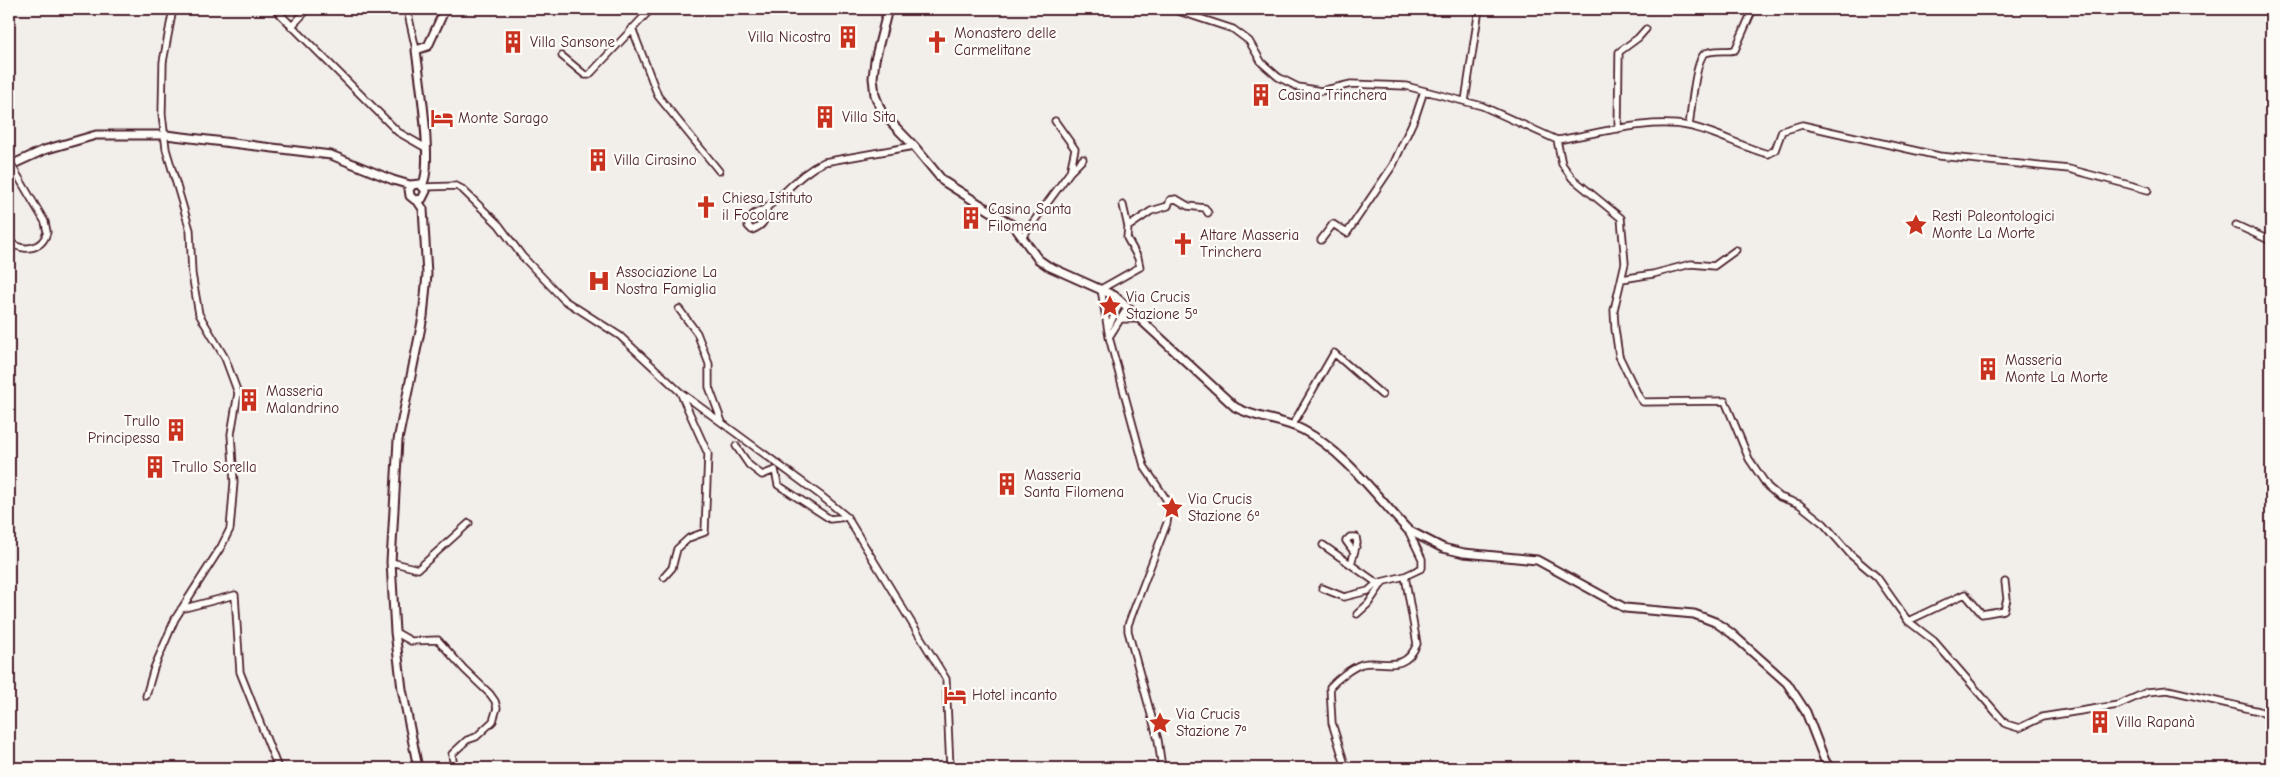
<svg xmlns="http://www.w3.org/2000/svg" width="2280" height="777" viewBox="0 0 2280 777" font-family="'Comic Neue',sans-serif">
<style>
.lines{fill:none;stroke-linecap:round;stroke-linejoin:round}
.minor-casing{stroke:#4a1f2b;stroke-width:9}
.major-casing{stroke:#4a1f2b;stroke-width:11}
.minor{stroke:#fdfcf7;stroke-width:5.5}
.major{stroke:#fdfcf7;stroke-width:7}
.minor-bridge-casing{stroke:#4a1f2b;stroke-width:9;stroke-linecap:butt}
.minor-bridge{stroke:#fdfcf7;stroke-width:5.5}
.labels{text-anchor:middle;stroke-width:4.5;stroke-linejoin:round;paint-order:stroke}
.poi-label{font-size:15px;fill:#4a1f2b;stroke:#fdfcf7;text-anchor:start}
</style>
<rect width="100%" height="100%" fill="#f2efeb"/>
<filter id="ink" filterUnits="userSpaceOnUse"><feTurbulence type="fractalNoise" baseFrequency=".02" numOctaves="2"/><feDisplacementMap in="SourceGraphic" scale="10" xChannelSelector="R" yChannelSelector="G"/><feConvolveMatrix kernelMatrix="1 2 1 2 8 2 1 2 1" color-interpolation-filters="sRGB"/></filter>
<g filter="url(#ink)">
<g class="lines">
<defs>
<path id="minor" d="M275,9L398,132L426,148
M407,9L416,50
M1172,9L1233,29L1249,41L1262,63L1278,77L1298,87L1321,91L1351,84L1406,86L1482,106L1557,140L1562,164L1572,178L1621,218L1625,263L1614,310L1615,329L1619,356L1639,397L1643,402L1725,401L1749,459L1768,487L1780,497L1799,504L1824,524L1851,555L1877,577L1908,621L1934,641L2006,724L2019,728L2042,717L2118,705L2147,692L2168,690L2259,711L2271,717
M291,27L308,9
M632,28L658,96L719,171
M562,56L585,75H589L651,9
M1465,101L1479,9
M1055,121L1075,149L1070,172
M1689,126C1691,113 1695,62 1704,54C1712,49 1726,52 1735,50L1753,9
M1618,129L1619,52L1638,38L1646,29
M1557,140C1597,134 1649,118 1688,126C1715,131 1741,147 1768,154L1775,150L1782,131L1802,125L1939,156L2069,169L2148,190
M424,187L456,186L462,189L499,225L522,256L564,300L620,336L680,392L820,495L847,517L946,679L950,768
M1123,205L1128,227L1127,238L1138,258L1140,267L1101,289L1109,337L1144,466L1166,499L1169,507L1167,523L1128,625V631L1158,740L1162,768
M765,209L767,211C765,222 762,226 752,230L748,226C749,224 749,220 750,218C753,212 761,212 766,208C786,193 800,173 824,162L914,146
M2236,225L2271,241
M1128,227L1151,211L1168,206L1170,200L1176,199L1188,206L1205,208L1208,213
M1023,236L1070,172L1083,159
M1321,240L1333,224L1347,233L1393,165L1416,115L1424,91
M9,241C21,252 42,251 47,232L45,222L19,178
M1622,279L1653,274L1691,264L1714,266L1736,250
M679,309L697,333L709,364V387L722,422
M1122,319H1140
M1109,326L1121,301
M1109,337L1128,307
M1292,426L1334,353L1382,395
M736,446L749,465L762,475L775,470L778,485L830,519L847,517
M1323,545L1377,583
M391,562L418,569L469,523
M1351,564L1357,543L1356,537H1350L1346,541L1354,552
M664,577L672,568L677,549L689,538L705,532L708,454L680,392
M1322,588L1344,597L1368,591L1377,583L1405,576
M181,609L235,595L240,672L278,768
M1357,614L1368,604L1383,582
M1908,621L1965,594L1982,614L2004,610L2007,599L2005,582
M395,632L411,641L438,640L464,669L490,694L495,701L497,708L493,721L476,737L467,740L452,754L454,768
M146,696L154,668L175,619L221,547L230,529L234,482L231,434L238,393L225,358L199,314L192,274L190,230L166,149L162,114L163,62L173,9
M1346,768L1332,723L1330,687C1337,679 1351,668 1362,664C1382,659 1404,675 1417,644L1405,576L1422,568V559L1408,530"/>
<path id="major" d="M888,9L875,60L873,78L875,95L882,113L914,146L943,181L1014,226L1038,259L1048,266L1115,296L1235,407C1256,419 1282,419 1303,430C1344,451 1377,497 1408,530L1443,548L1464,553L1537,560L1625,608L1694,614L1715,622L1731,633L1787,683L1806,712L1825,761L1830,768
M9,166L44,150L96,135H166L331,155L393,180L410,185L420,184L426,191L422,199L415,200L410,196L409,189L413,185
M422,185C434,168 419,75 416,50L428,46L445,9
M417,200L423,209L427,274L423,317L398,440L391,562L395,632L402,689L418,768"/>
</defs>
<use href="#minor" class="minor-casing"/>
<use href="#major" class="major-casing"/>
<use href="#minor" class="minor"/>
<use href="#major" class="major"/>
<defs>
<path id="minor-bridge" d="M9,161L19,178"/>
</defs>
<use href="#minor-bridge" class="minor-bridge-casing"/>
<use href="#minor-bridge" class="minor-bridge"/>
</g>
</g>
<defs>
<symbol id="building-bare" viewBox="-9 -9 18 18"><path d="M-4-6H4V6H1V3H-1V6H-4ZM-2.5-4.3h1.7v1.8h-1.7ZM.8-4.3h1.7v1.8H.8ZM-2.5-1h1.7V.8h-1.7ZM.8-1h1.7V.8H.8Z" fill="#c8321e" stroke="#fdfcf7" stroke-width="2.5" paint-order="stroke"/></symbol>
<symbol id="church-bare" viewBox="-9 -9 18 18"><path d="M-1.2-6h2.4v3.5h3.3v2.4h-3.3V6h-2.4V-.1h-3.3v-2.4h3.3Z" fill="#c8321e" stroke="#fdfcf7" stroke-width="2.5" paint-order="stroke"/></symbol>
<symbol id="hotel-bare" viewBox="-9 -9 18 18"><path d="M-6-4.5h1.5V1H6V5H4.5V3h-9V5H-6ZM-4 0a1.8 1.8 0 1 1 3.6 0ZM.5 0V-2.5h3Q6-2.5 6 0Z" fill="#c8321e" stroke="#fdfcf7" stroke-width="2.5" paint-order="stroke"/></symbol>
<symbol id="sight-bare" viewBox="-9 -9 18 18"><path d="M0-6L1.8-2.2L6-1.7L2.9 1.2L3.7 5.4L0 3.3L-3.7 5.4L-2.9 1.2L-6-1.7L-1.8-2.2Z" fill="#c8321e" stroke="#fdfcf7" stroke-width="2.5" paint-order="stroke"/></symbol>
<symbol id="hospital-bare" viewBox="-9 -9 18 18"><path d="M-5-5h3v3.5h4V-5h3V5h-3V1.5h-4V5h-3Z" fill="#c8321e" stroke="#fdfcf7" stroke-width="2.5" paint-order="stroke"/></symbol>
</defs>
<g fill-rule="evenodd">
<use href="#building-bare" x="832" y="21" width="32" height="32"/>
<use href="#building-bare" x="497" y="26" width="32" height="32"/>
<use href="#church-bare" x="921" y="26" width="32" height="32"/>
<use href="#building-bare" x="1245" y="79" width="32" height="32"/>
<use href="#building-bare" x="809" y="101" width="32" height="32"/>
<use href="#hotel-bare" x="426" y="102" width="32" height="32"/>
<use href="#building-bare" x="582" y="144" width="32" height="32"/>
<use href="#church-bare" x="690" y="191" width="32" height="32"/>
<use href="#building-bare" x="955" y="202" width="32" height="32"/>
<use href="#sight-bare" x="1900" y="209" width="32" height="32"/>
<use href="#church-bare" x="1167" y="228" width="32" height="32"/>
<use href="#hospital-bare" x="583" y="265" width="32" height="32"/>
<use href="#sight-bare" x="1094" y="290" width="32" height="32"/>
<use href="#building-bare" x="1972" y="353" width="32" height="32"/>
<use href="#building-bare" x="233" y="384" width="32" height="32"/>
<use href="#building-bare" x="160" y="414" width="32" height="32"/>
<use href="#building-bare" x="139" y="451" width="32" height="32"/>
<use href="#building-bare" x="991" y="468" width="32" height="32"/>
<use href="#sight-bare" x="1156" y="492" width="32" height="32"/>
<use href="#hotel-bare" x="939" y="679" width="32" height="32"/>
<use href="#building-bare" x="2084" y="706" width="32" height="32"/>
<use href="#sight-bare" x="1144" y="707" width="32" height="32"/>
</g>
<g class="labels">
<g class="poi-label">
<text x="954" y="38">Monastero delle<tspan x="954" dy="17">Carmelitane</tspan></text>
<text x="831" y="42" text-anchor="end">Villa Nicostra</text>
<text x="530" y="47">Villa Sansone</text>
<text x="1278" y="100">Casina Trinchera</text>
<text x="842" y="122">Villa Sita</text>
<text x="458" y="123">Monte Sarago</text>
<text x="614" y="165">Villa Cirasino</text>
<text x="722" y="203">Chiesa Istituto<tspan x="722" dy="17">il Focolare</tspan></text>
<text x="988" y="214">Casina Santa<tspan x="988" dy="17">Filomena</tspan></text>
<text x="1932" y="221">Resti Paleontologici<tspan x="1932" dy="17">Monte La Morte</tspan></text>
<text x="1200" y="240">Altare Masseria<tspan x="1200" dy="17">Trinchera</tspan></text>
<text x="616" y="277">Associazione La<tspan x="616" dy="17">Nostra Famiglia</tspan></text>
<text x="1126" y="302">Via Crucis<tspan x="1126" dy="17">Stazione 5ª</tspan></text>
<text x="2005" y="365">Masseria<tspan x="2005" dy="17">Monte La Morte</tspan></text>
<text x="266" y="396">Masseria<tspan x="266" dy="17">Malandrino</tspan></text>
<text x="160" y="426" text-anchor="end">Trullo<tspan x="160" dy="17">Principessa</tspan></text>
<text x="172" y="472">Trullo Sorella</text>
<text x="1024" y="480">Masseria<tspan x="1024" dy="17">Santa Filomena</tspan></text>
<text x="1188" y="504">Via Crucis<tspan x="1188" dy="17">Stazione 6ª</tspan></text>
<text x="972" y="700">Hotel incanto</text>
<text x="1176" y="719">Via Crucis<tspan x="1176" dy="17">Stazione 7ª</tspan></text>
<text x="2116" y="727">Villa Rapanà</text>
</g>
</g>
<rect width="2280" height="777" fill="none" stroke="#fdfcf7" stroke-width="30"/>
<rect x="15" y="15" width="2250" height="747" fill="none" stroke="#4a1f2b" stroke-width="2" filter="url(#ink)"/>
</svg>
